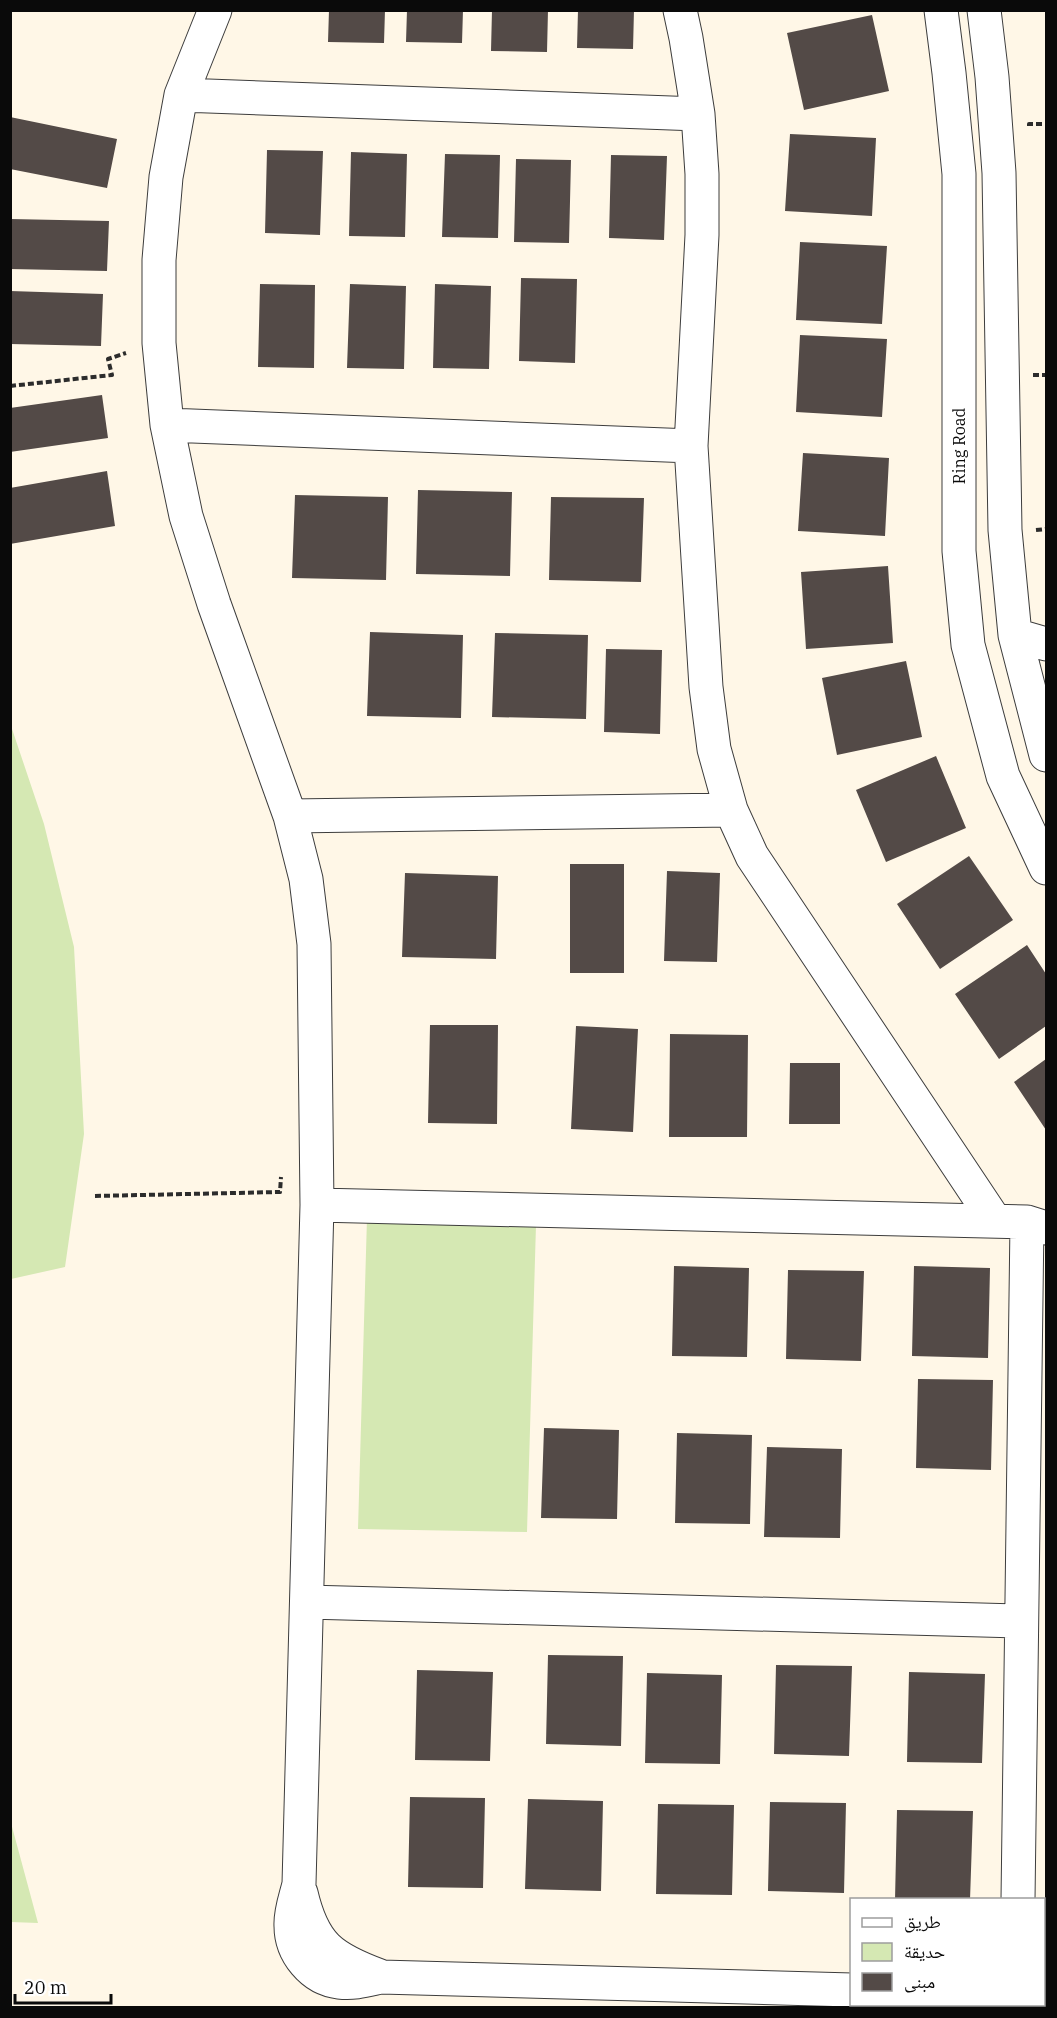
<svg xmlns="http://www.w3.org/2000/svg" width="1057" height="2018" viewBox="0 0 1057 2018" font-family="'IBM Plex Serif','Noto Naskh Arabic',serif">
<style>
.green{fill:#d5e8b3}
.building{fill:#534a47}
.lines{fill:none;stroke-linecap:round;stroke-linejoin:round}
.minor-casing{stroke:#3d3d3d;stroke-width:35}
.path{stroke:#2c2c2c;stroke-width:4;stroke-dasharray:6 3;stroke-linecap:butt}
.minor{stroke:#fff;stroke-width:33}
.labels{text-anchor:middle;stroke-width:6;stroke-linejoin:round;paint-order:stroke}
.street-label{font-size:16px;fill:#0a0a0a;stroke:#fff}
</style>
<rect width="100%" height="100%" fill="#fff7e7"/>
<path class="green" d="M10,723L44,824L74,947L84,1134L65,1267L11,1279Z
M367,1218L536,1225L527,1532L358,1529Z
M11,1823L38,1923L11,1922Z"/>
<path class="building" d="M329,10H385L384,43L328,42Z
M407,10H463L462,43L406,42Z
M492,10H548L547,52L491,51Z
M578,10H634L633,49L577,48Z
M872,15L889,91L804,110L787,33Z
M10,117L117,139L107,188L10,169Z
M790,134L876,138L872,216L785,211Z
M267,150L323,151L320,235L265,233Z
M351,152L407,154L405,237L349,236Z
M445,154L500,155L498,238L442,237Z
M611,155L667,156L664,240L609,238Z
M516,159L571,160L569,243L514,242Z
M10,219L109,221L107,271L10,269Z
M800,242L887,246L882,324L796,320Z
M521,278L577,279L575,363L519,361Z
M260,284L315,285L314,368L258,367Z
M350,284L406,286L404,369L347,368Z
M435,284L491,286L489,369L433,368Z
M10,291L103,294L101,346L10,344Z
M800,335L887,339L882,417L796,412Z
M102,395L108,438L10,452V408Z
M803,453L889,458L885,536L798,531Z
M107,471L115,526L10,544V488Z
M418,490L512,492L510,576L416,574Z
M295,495L388,497L386,580L292,578Z
M551,497L644,498L641,582L549,580Z
M888,566L893,643L806,649L801,572Z
M370,632L463,635L461,718L367,716Z
M495,633L588,635L586,719L492,717Z
M606,649L662,650L660,734L604,732Z
M906,661L922,737L837,755L822,678Z
M936,756L966,828L886,862L856,790Z
M969,856L1013,920L940,969L897,904Z
M570,864H624V973H570Z
M667,871L720,873L717,962L664,961Z
M405,873L498,876L496,959L402,957Z
M1027,945L1046,974V1026L999,1059L955,994Z
M430,1025H498L497,1124L428,1123Z
M576,1026L638,1029L633,1132L571,1129Z
M670,1034L748,1035L747,1137H669Z
M1046,1059V1130L1014,1082Z
M790,1063H840V1124H789Z
M674,1266L749,1268L747,1357L672,1356Z
M914,1266L990,1268L988,1358L912,1356Z
M788,1270L864,1271L861,1361L786,1359Z
M918,1379L993,1380L991,1470L916,1468Z
M544,1428L619,1430L617,1519L541,1518Z
M677,1433L752,1435L750,1524L675,1523Z
M767,1447L842,1449L840,1538L764,1537Z
M548,1655L623,1656L621,1746L546,1744Z
M776,1665L852,1666L849,1756L774,1754Z
M417,1670L493,1672L490,1761L415,1760Z
M909,1672L985,1674L982,1763L907,1762Z
M647,1673L722,1675L720,1764L645,1763Z
M410,1797L485,1798L483,1888L408,1887Z
M528,1799L603,1801L601,1891L525,1889Z
M770,1802L846,1803L844,1893L768,1891Z
M658,1804L734,1805L732,1895L656,1894Z
M897,1810L973,1811L970,1900H895Z"/>
<g class="lines">
<defs>
<path id="minor" d="M215,10L181,95L166,177L159,260V343L167,425L186,516L214,604L290,816L306,879L314,944L317,1205L299,1884C296,1897 290,1912 291,1926C291,1953 312,1979 339,1982C354,1984 367,1980 381,1977L852,1990
M680,10L686,38L698,114L702,174V235L691,446L706,687L714,749L731,810L752,856L995,1221
M941,10L949,73L959,174V551L968,645L1003,776L1046,868
M984,10L992,77L999,173L1005,530L1015,635L1046,755
M181,95L698,114
M167,425L691,446
M1015,635L1046,644
M290,816L731,810
M317,1205L1027,1222L1046,1228
M307,1602L1021,1621
M301,1893C313,1945 331,1958 380,1976
M1018,1900L1027,1222"/>
</defs>
<use href="#minor" class="minor-casing"/>
<path class="path" d="M1029,126V124H1046
M1033,375H1046
M10,386L112,375L108,359L126,353
M1036,530L1046,529
M95,1196L280,1192L281,1177"/>
<use href="#minor" class="minor"/>
</g>
<g class="labels">
<g class="street-label">
<text transform="translate(959 446) rotate(-90)" y="6">Ring Road</text>
</g>
</g>
<rect width="1057" height="2018" fill="none" stroke="#0a0a0a" stroke-width="24"/>
<rect x="850" y="1898" width="195" height="108" fill="#ffffff" stroke="#9d9d9d" stroke-width="1.5"/>
<rect x="862" y="1918" width="30" height="9" fill="#ffffff" stroke="#9d9d9d" stroke-width="1.5"/>
<text x="904" y="1928" font-size="18" fill="#0a0a0a">طريق</text>
<rect x="862" y="1943" width="30" height="18" fill="#d5e8b3" stroke="#9d9d9d" stroke-width="1.5"/>
<text x="904" y="1958" font-size="18" fill="#0a0a0a">حديقة</text>
<rect x="862" y="1973" width="30" height="18" fill="#534a47" stroke="#9d9d9d" stroke-width="1.5"/>
<text x="904" y="1988" font-size="18" fill="#0a0a0a">مبنى</text>
<path d="M15 1994v9h96v-9" fill="none" stroke="#0a0a0a" stroke-width="3"/>
<text x="24" y="1994" font-size="18" fill="#0a0a0a" stroke="#ffffff" stroke-width="4.5" paint-order="stroke">20 m</text>
</svg>
